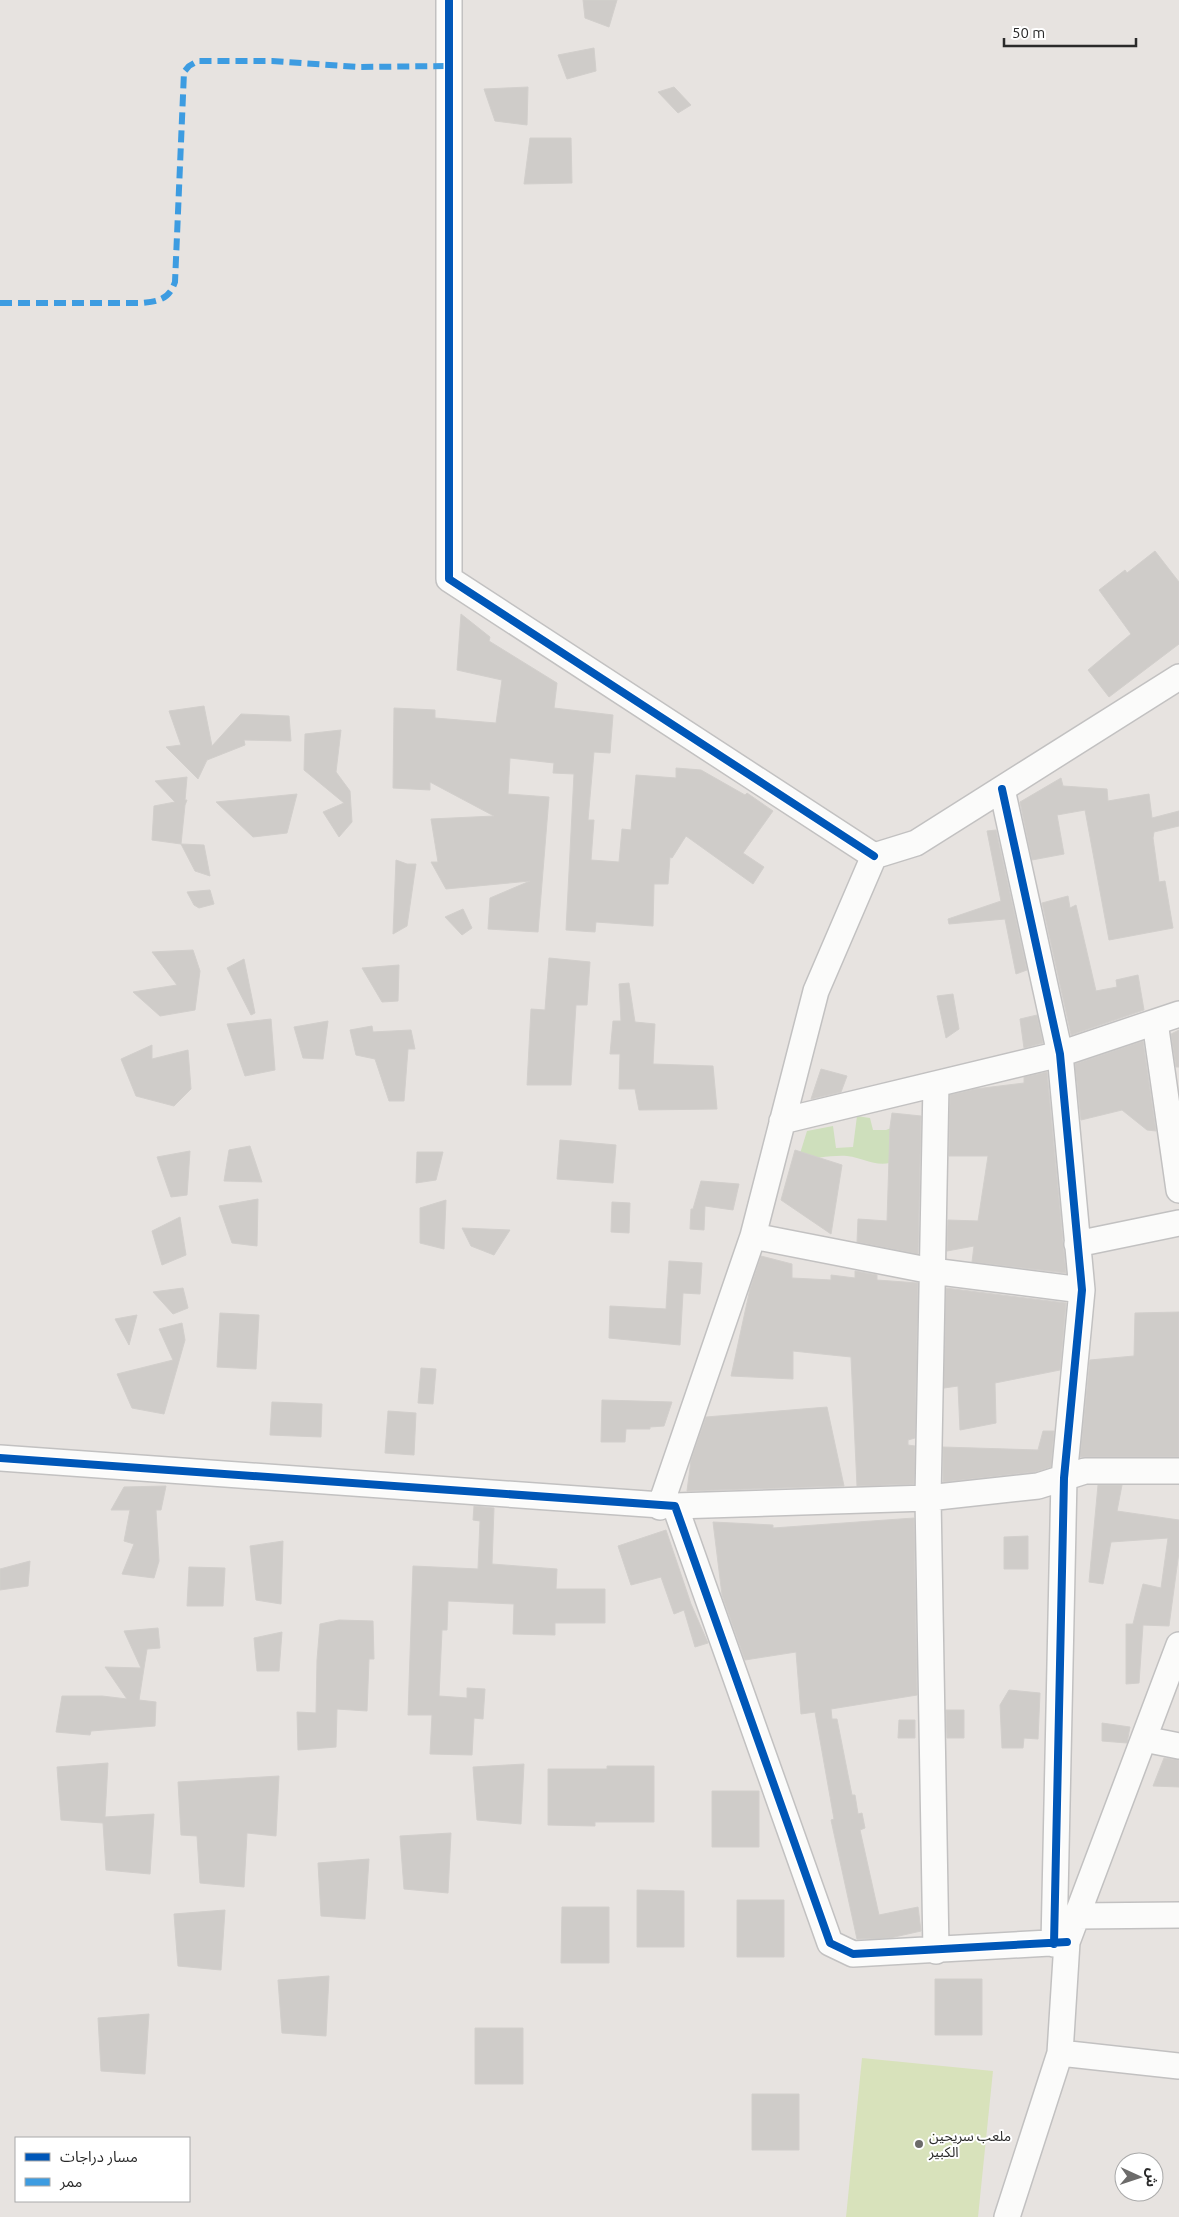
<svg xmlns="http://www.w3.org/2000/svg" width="1179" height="2217" viewBox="0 0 1179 2217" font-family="Ubuntu,'Noto Sans Arabic',sans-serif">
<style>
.green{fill:#cedfbc}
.pitch{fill:#d8e2bb}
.building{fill:#cfccc9;stroke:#d2cfcc}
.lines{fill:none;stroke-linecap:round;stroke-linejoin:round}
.minor-casing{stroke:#c2c1c1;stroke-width:28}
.minor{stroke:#fbfbfa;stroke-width:25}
.quiet{stroke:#3d9ce1;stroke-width:6;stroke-dasharray:12 6;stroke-linecap:butt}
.cycleway-casing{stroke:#fff;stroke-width:11}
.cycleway{stroke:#0057b8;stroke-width:8}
.poi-dot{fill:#6c6b6a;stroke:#fff;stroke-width:2}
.labels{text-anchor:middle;stroke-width:4;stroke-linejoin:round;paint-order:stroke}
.poi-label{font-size:14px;fill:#2a2a2a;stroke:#fff;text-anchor:start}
</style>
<rect width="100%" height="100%" fill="#e7e3e0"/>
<path class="green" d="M857,1116L870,1118L873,1130H886L896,1126L890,1163C873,1166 864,1158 847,1156C831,1155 814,1159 798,1160L807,1131L833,1126L836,1148L853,1147Z"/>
<path class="pitch" d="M862,2058L993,2071L978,2217H846Z"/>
<path class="building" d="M583,0H617L609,27L585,18Z
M594,48L596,71L567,79L558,55Z
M528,87L527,125L495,121L484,89Z
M674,87L691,105L678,113L658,92Z
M530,138H571L572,183L524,184Z
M1155,551L1179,582V644L1109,697L1088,670L1131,634L1099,590L1125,570L1127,573Z
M461,614L490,637L489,641L557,683L554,708L613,715L610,753L594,752L588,820H594L591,860L619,862L622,829L631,830L636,775L676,778V768L701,770L745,795L747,793L773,811L743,853L764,867L753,884L686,836L672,858L670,857L668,884H654L653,926L596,922L595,932L566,930L574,774L553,773L554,763L510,758L508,794L549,797L538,932L488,929L490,898L530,881L446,889L431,862H438L431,819L494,816L430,782V790L393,788L394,708L435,710V718L496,723L502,680L457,670Z
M204,706L212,746L241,714L289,716L291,741L244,740L245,745L207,760L198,779L166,747L181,745L169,711Z
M341,730L336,772L350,791L352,822L339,837L323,812L344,803L304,770L305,734Z
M187,777L185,800H187L185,805L181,844L152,840L154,806L175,802L155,781Z
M1061,778L1063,786L1107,789L1108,801L1149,794L1152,818L1179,811V826L1154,832L1153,838L1159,882L1165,881L1173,928L1109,940L1085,810L1057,815L1064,854L1032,860L1020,802Z
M297,794L287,833L253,837L216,802Z
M996,830L1027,970L1016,974L1005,919L949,924L948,919L1001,901L987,831Z
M181,844L204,845L210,876L195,871Z
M396,860L407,864H416L407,926L393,934Z
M210,890L214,904L199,908L194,905L187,892Z
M1068,896L1070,908L1076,905L1096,991L1117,987L1116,980L1138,975L1144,1010L1071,1035L1042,903Z
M463,909L472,928L462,935L445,917Z
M193,950L200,971L195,1010L160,1016L133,992L177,985L152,952Z
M549,958L590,962L587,1005H576L571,1085H527L531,1009L545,1010Z
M244,959L255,1013L251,1015L227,968Z
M399,965L398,1001L382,1002L362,968Z
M629,983L635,1022L655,1024L653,1064L713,1066L717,1109L639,1110L635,1089H619L620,1054H610L613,1021H621L619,984Z
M953,994L959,1029L946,1038L937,996Z
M1037,1015L1043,1043L1024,1048L1020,1019Z
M271,1019L275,1070L245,1076L227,1024Z
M328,1021L323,1059L303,1058L294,1027Z
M372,1026L373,1032L411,1030L415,1049H408L404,1101H389L375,1059L356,1055L350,1030Z
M1179,1030V1067H1176L1171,1034Z
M1143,1041L1156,1131L1147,1130L1122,1110L1081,1120L1075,1064Z
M152,1045V1059L188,1050L191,1089L174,1106L136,1096L121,1059Z
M821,1069L847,1076L841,1092L811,1099Z
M1047,1072L1066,1273L972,1262L974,1246L947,1251L948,1220L978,1221L988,1156H949L950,1095L975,1089L1024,1083V1077Z
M892,1113L921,1116L918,1254L857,1242L858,1219L887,1221L890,1127Z
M560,1140L616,1145L613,1183L557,1179Z
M250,1146L262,1182L224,1181L229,1150Z
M795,1150L842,1165L831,1234L781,1200Z
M190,1151L187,1195L171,1197L157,1157Z
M417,1152H443L436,1180L416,1183Z
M701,1181L739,1184L733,1210L705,1206L704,1230L690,1229L691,1209H693Z
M258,1199L257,1246L232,1243L219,1206Z
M446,1200L444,1249L420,1243V1208Z
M612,1202L630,1203L629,1233L611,1232Z
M180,1217L186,1255L162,1265L152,1231Z
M462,1228L510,1230L494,1255L471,1246Z
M761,1256L792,1264V1278L831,1280V1275L855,1278V1271L877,1275V1280L918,1283L915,1438L908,1440V1445L915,1446L914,1484L857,1486L851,1357L793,1351V1379L731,1376L750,1289Z
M669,1261L702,1263L700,1294L683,1293L680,1345L609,1338L610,1306L666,1309Z
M183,1288L188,1308L173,1314L153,1292Z
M946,1288L1066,1303L1060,1370L995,1383L996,1423L960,1430L958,1386L944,1388Z
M1179,1312V1457H1080L1090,1360L1134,1356L1135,1313Z
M220,1313L259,1315L256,1369L217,1367Z
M137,1315L129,1345L115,1319Z
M182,1323L185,1340L164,1414L132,1408L117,1374L173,1360L159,1329Z
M421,1368L436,1369L433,1404L418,1403Z
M602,1400L672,1402L664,1426L650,1427V1429H626L625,1442H601Z
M272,1402L322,1404L321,1437L270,1435Z
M827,1407L844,1486L687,1491L691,1460L706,1417Z
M388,1411L416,1413L414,1455L385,1453Z
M1043,1431H1054L1051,1467L1035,1472L943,1482V1447L1038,1450Z
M1098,1485H1122L1117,1511L1179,1520V1552L1169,1626L1143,1625L1139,1683L1126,1684V1624H1133L1143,1584L1161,1588L1168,1538L1111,1542L1103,1584L1089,1582Z
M166,1486L161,1510H156L159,1561L154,1578L122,1574L134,1544L124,1541L130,1510H111L124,1487Z
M474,1506L494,1508L492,1564L557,1569L556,1589H605V1623H555V1635L513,1634L514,1604L448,1601L447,1630H442L439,1696L467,1698V1688L485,1689L483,1719L474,1718L472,1755L430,1754L432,1715H408L413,1566L478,1569L480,1521L473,1520Z
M914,1518L917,1695L831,1709L832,1719H837L852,1795H855L858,1814L862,1813L865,1828L860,1830L879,1915L918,1907L921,1931L890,1938L857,1939L831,1820L834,1819L815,1712L801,1714L796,1652L745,1660L722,1595L713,1522L773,1525V1528Z
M666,1530L691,1604L708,1643L695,1647L684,1610L674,1614L661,1577L631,1585L618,1546Z
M1028,1536V1569H1004V1537Z
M283,1541L281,1604L256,1600L250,1546Z
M30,1561L28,1586L0,1590V1569Z
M189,1567L225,1568L223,1606H187Z
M339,1620L373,1621L374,1659H369L367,1711L337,1709L336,1747L298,1750L297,1712L316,1713L317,1660L320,1624Z
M158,1628L160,1648L147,1649L139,1700L156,1702L155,1726L91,1731L90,1735L56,1732L62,1696H102L127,1699L105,1667L141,1668L124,1631Z
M282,1632L279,1671H257L254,1638Z
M1009,1690L1040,1693L1038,1739L1024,1738L1023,1748H1002L1000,1705Z
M946,1710H964V1738H947Z
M899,1720H915V1738H898Z
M1102,1723L1130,1727L1127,1743L1102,1741Z
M1164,1758L1179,1760V1787L1153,1786Z
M108,1763L105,1817L154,1814L150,1874L106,1870L103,1823L61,1820L57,1767Z
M524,1764L521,1824L477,1820L473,1767Z
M607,1766H654V1822H595V1826L548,1825V1769H607Z
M279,1776L276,1836L247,1833L244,1887L200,1883L197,1836L181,1835L178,1782Z
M712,1791H759V1847H712Z
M451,1833L448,1893L404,1889L400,1836Z
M369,1859L365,1919L321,1916L318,1863Z
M637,1890L684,1891V1947H637Z
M737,1900H784V1957H737Z
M562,1907H609V1963H561Z
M225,1910L221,1970L178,1966L174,1914Z
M329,1976L326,2036L282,2033L278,1980Z
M935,1979H982V2035H935Z
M149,2014L145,2074L101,2071L98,2018Z
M475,2028H523V2084H475Z
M752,2094H799V2150H752Z"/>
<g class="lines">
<defs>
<path id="minor" d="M449,0V579L874,856
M1002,789L1060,1054L1082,1290L1064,1478L1054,1944
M1155,1022L1179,1190
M936,1084L928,1498L936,1951
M782,1121L1060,1054L1179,1014
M753,1236L932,1271L1082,1290
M1077,1244L1179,1223
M0,1458L675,1506L830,1943L853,1954L1067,1942
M675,1506L928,1498L1038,1486L1085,1471H1179
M660,1507L753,1236L816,991L874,856L916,843L1179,677
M1144,1739L1179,1746
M1077,1916L1179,1915
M1060,2053L1179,2066
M1007,2217L1060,2053L1067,1942L1179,1645"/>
</defs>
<use href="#minor" class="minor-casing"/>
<use href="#minor" class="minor"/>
<path class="quiet" d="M0,303H142C160,301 169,299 175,282L184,72L189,66L198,61H272L358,67L449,66"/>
<defs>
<path id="cycleway" d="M449,0V579L874,856
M1002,789L1060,1054L1082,1290L1064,1478L1054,1944
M0,1458L675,1506L830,1943L853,1954L1067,1942"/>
</defs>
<use href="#cycleway" class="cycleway-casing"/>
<use href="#cycleway" class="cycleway"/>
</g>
<circle class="poi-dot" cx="919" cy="2144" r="5"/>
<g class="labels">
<g class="poi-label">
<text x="929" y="2141">ملعب سريحين<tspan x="929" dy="16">الكبير</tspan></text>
</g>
</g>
<rect x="15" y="2137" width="175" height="65" fill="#ffffff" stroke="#aaaaaa"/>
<rect x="25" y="2153" width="25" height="8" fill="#0057b8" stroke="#aaaaaa"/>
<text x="60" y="2162" font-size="15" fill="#2a2a2a">مسار دراجات</text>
<rect x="25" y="2178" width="25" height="8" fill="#3d9ce1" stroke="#aaaaaa"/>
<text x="60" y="2187" font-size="15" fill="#2a2a2a">ممر</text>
<g transform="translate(1139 2177) rotate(93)"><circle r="24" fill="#ffffff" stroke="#aaaaaa"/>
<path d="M0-4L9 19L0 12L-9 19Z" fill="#6c6b6a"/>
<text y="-8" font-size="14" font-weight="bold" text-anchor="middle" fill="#2a2a2a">ش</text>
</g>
<path d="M1004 38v8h132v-8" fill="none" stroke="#2a2a2a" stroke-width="2.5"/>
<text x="1012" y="38" font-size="15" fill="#2a2a2a" stroke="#ffffff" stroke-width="4" paint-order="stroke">50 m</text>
</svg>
